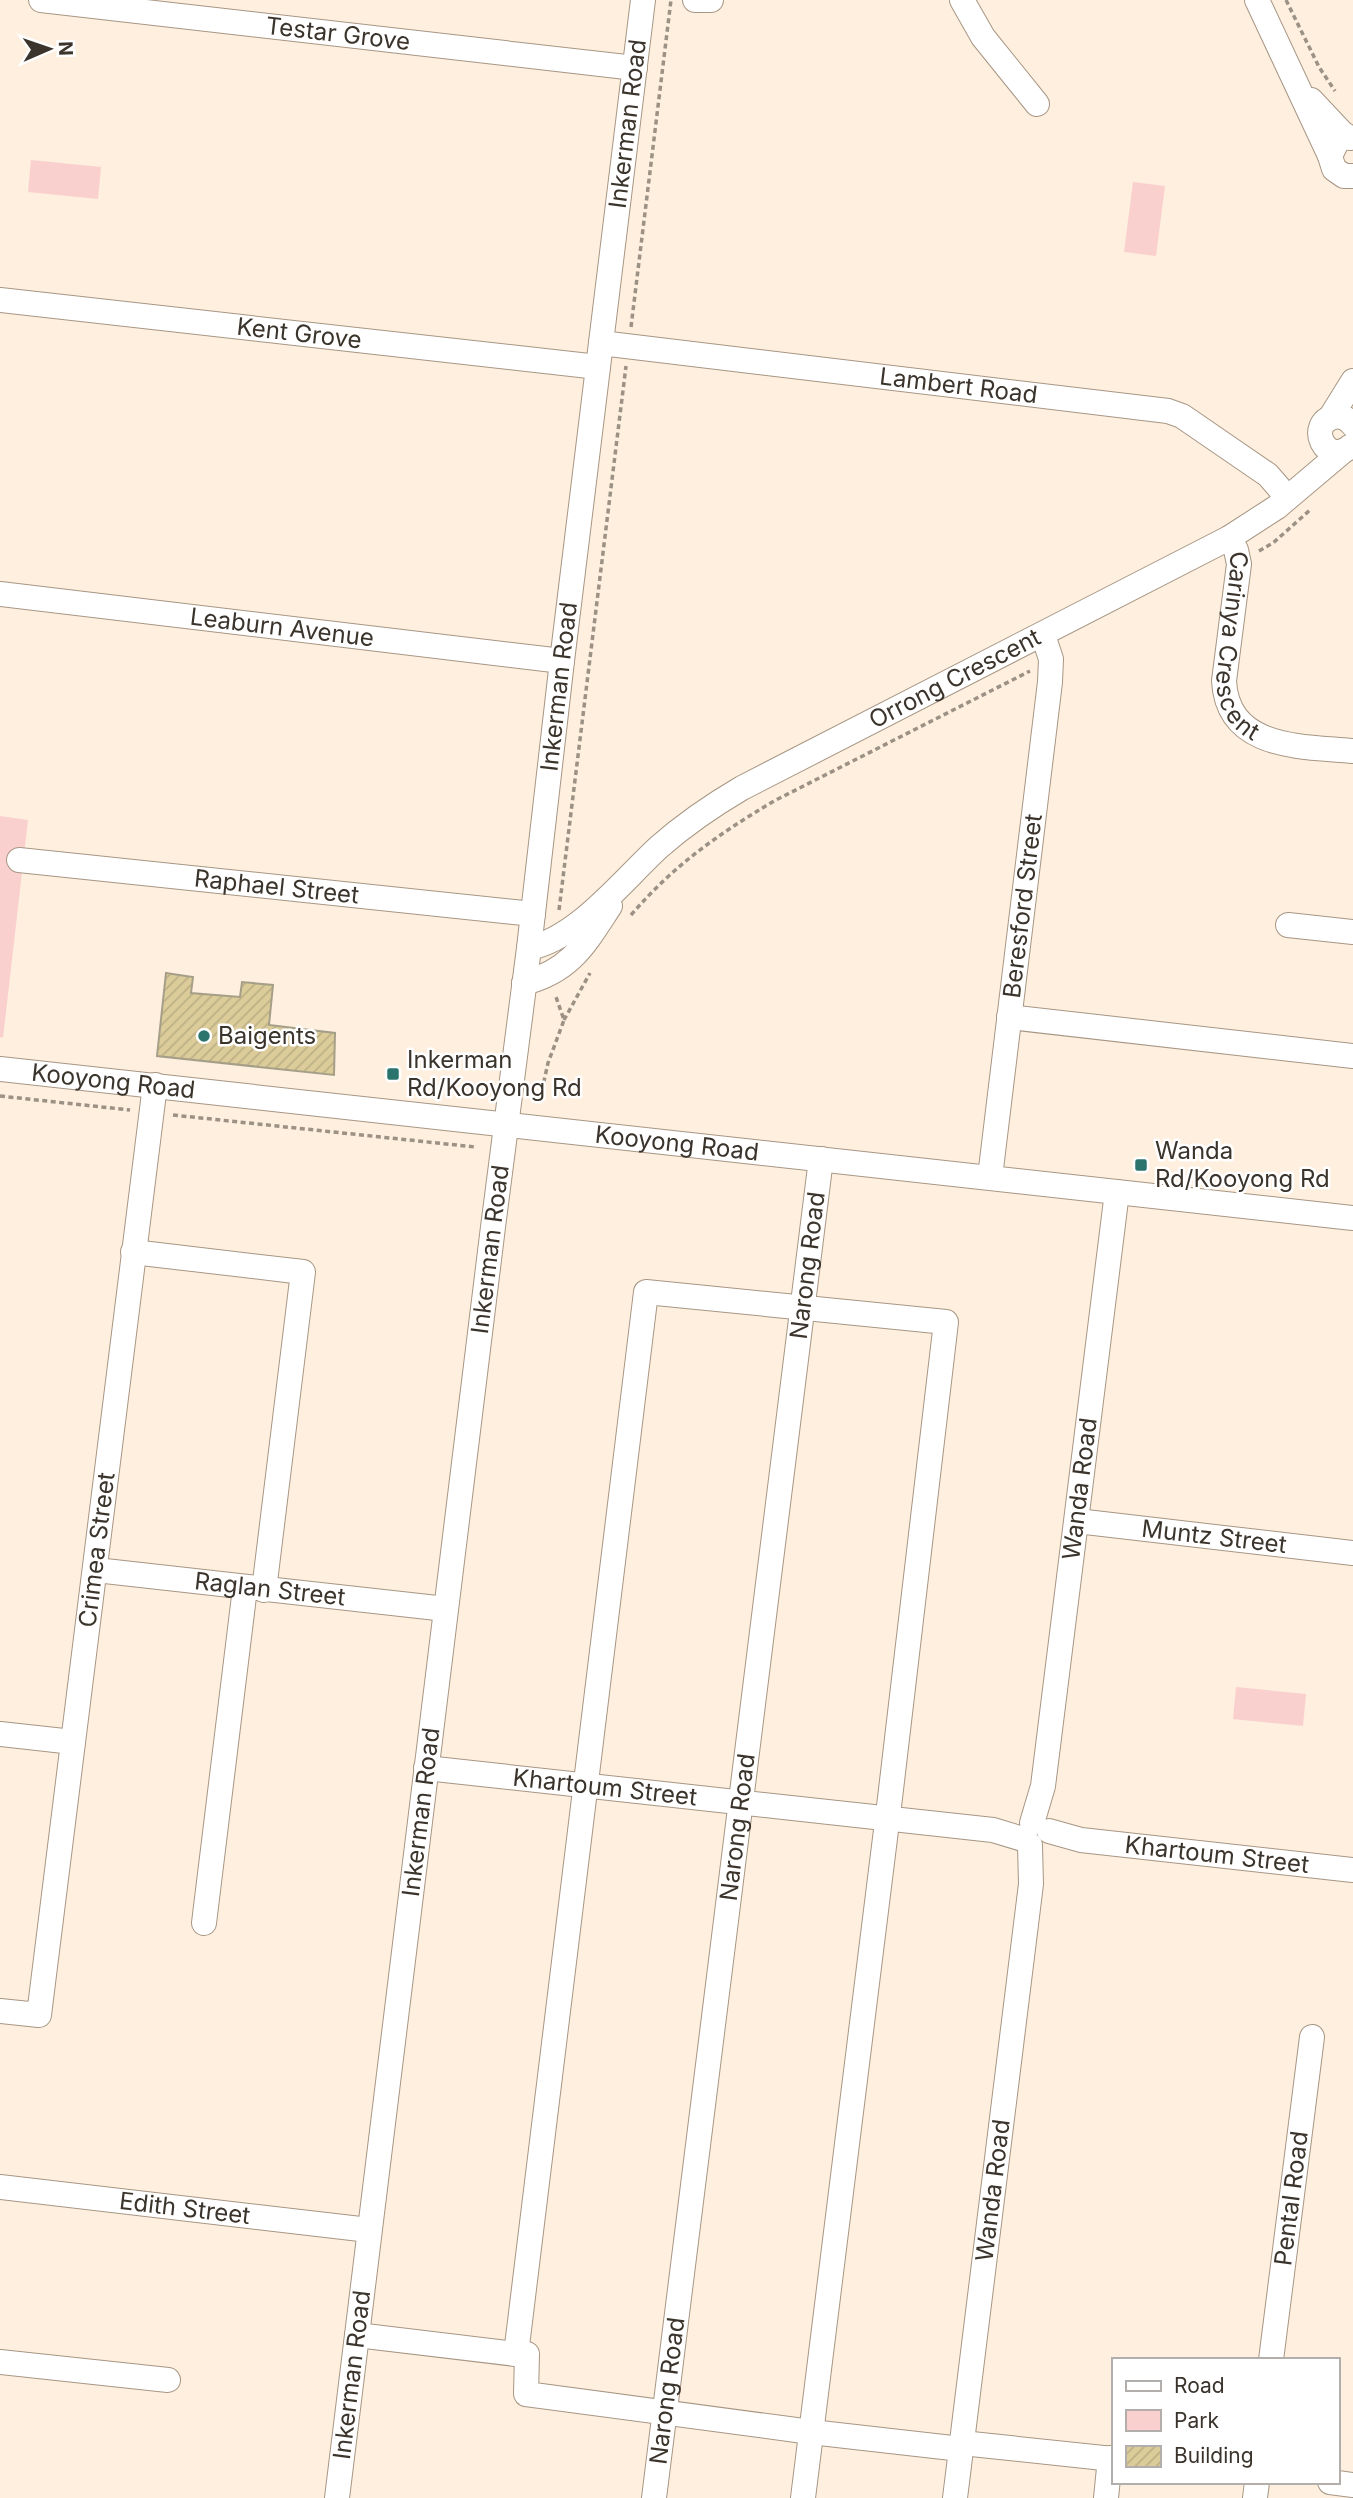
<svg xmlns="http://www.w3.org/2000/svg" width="1353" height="2498" viewBox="0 0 1353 2498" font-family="Inter,sans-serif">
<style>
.park{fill:#fad0ce}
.building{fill:url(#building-hatch);stroke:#a69f88;stroke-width:2}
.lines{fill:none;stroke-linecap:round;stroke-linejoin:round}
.minor-casing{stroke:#a79684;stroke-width:26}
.path{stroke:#9c9185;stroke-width:3.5;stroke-dasharray:5 3.5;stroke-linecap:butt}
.minor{stroke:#fff;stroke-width:24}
.poi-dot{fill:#2b746e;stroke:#fff;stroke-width:2.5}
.labels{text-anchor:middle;stroke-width:5;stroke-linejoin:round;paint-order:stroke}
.street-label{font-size:24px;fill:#3b342c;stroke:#fff}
.poi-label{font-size:24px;fill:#3b342c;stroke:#fff;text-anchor:start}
</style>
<defs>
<pattern id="building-hatch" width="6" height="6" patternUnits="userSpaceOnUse" patternTransform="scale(1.75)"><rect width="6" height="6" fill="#dbcc9a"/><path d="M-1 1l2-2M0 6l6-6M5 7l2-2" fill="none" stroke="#bdb085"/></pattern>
</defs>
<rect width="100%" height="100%" fill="#feefdf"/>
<path class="park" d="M31,160L101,167L98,199L28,192Z
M1133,182L1165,186L1156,256L1124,252Z
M0,816L28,820L3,1038L0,1037Z
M1236,1687L1306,1694L1303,1726L1233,1719Z"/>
<path class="building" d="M166,973L193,977L191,993L240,997L242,982L273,985L269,1025L335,1033L334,1075L157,1056Z"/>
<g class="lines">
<defs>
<g id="minor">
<path id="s1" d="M41,0L635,68"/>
<path d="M695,0H711"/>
<path d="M962,0L983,37L1037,104"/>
<path d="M1257,0L1330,156"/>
<path d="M1311,100L1342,133L1350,138"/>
<path d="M1336,144L1330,156L1334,169L1344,176H1353"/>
<path id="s2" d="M0,300L598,367"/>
<path id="s3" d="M601,343L1168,411L1182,416L1268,475L1287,497"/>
<path d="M1330,418L1353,381"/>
<path d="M1351,446C1325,468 1306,423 1334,417C1342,415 1348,419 1353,425"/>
<path id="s4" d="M1229,538L1236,550L1239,564L1224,681C1228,750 1302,746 1353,751"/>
<path id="s5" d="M0,594L562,661"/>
<path id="s6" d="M19,860L533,914"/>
<path d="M1288,925L1353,932"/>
<path id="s7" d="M529,948C577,939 623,880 659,847C685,824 713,805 742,788L1229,538L1277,507L1342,452"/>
<path d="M524,983C571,971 585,944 610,906"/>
<path d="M1009,1017L1353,1056"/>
<path id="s8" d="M0,1069L1353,1218"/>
<path id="s9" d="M990,1177L1050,682L1051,659L1043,635"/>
<path d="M133,1252L303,1272L264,1590"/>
<path id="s10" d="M1077,1521L1353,1553"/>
<path id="s11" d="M96,1570L446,1609"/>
<path d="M0,1734L73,1742"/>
<path id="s12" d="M426,1768L993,1830L1026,1840"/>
<path id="s13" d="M1032,1823L1043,1786L1117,1192"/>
<path id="s14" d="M1049,1831L1081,1840L1353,1870"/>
<path d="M204,1923L245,1588"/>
<path id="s15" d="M0,2011L39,2015L155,1085"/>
<path id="s16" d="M0,2187L369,2230"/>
<path d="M357,2335L516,2354L646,1292L946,1322L890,1798L803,2498"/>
<path d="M516,2354H527L526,2394L811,2432L961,2449"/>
<path id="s17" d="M1271,2360L1312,2037"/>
<path d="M0,2362L168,2380"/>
<path d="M962,2443L1113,2459"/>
<path d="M1330,2482L1353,2485"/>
<path id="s18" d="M337,2498L493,1227L529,948L562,661L643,0"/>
<path id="s19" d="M654,2498L821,1159"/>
<path id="s20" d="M955,2498L1031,1884L1030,1845"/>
<path d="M1106,2498L1110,2458"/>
<path d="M1255,2498L1257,2482"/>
</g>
</defs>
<use href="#minor" class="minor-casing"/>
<path class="path" d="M1286,0L1319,67L1335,91
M631,327L671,0
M1259,551L1273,543L1310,510
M559,910L626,366
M631,915C674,865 717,835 774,801L1030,671
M564,1020L590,973
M0,1096L130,1110
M540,1099L548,1063L564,1020L555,994
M173,1115L475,1147"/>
<use href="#minor" class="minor"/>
</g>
<g class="poi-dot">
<circle cx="204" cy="1036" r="7"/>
<rect x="386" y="1067" width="14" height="14" rx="3.5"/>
<rect x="1134" y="1158" width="14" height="14" rx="3.5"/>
</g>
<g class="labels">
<g class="street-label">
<text dy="8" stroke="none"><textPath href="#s1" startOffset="299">Testar Grove</textPath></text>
<text dy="8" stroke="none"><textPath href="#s18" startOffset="2392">Inkerman Road</textPath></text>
<text dy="8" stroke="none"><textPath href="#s2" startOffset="301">Kent Grove</textPath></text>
<text dy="8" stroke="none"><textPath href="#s3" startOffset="360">Lambert Road</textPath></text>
<text dy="8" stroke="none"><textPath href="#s5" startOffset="284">Leaburn Avenue</textPath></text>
<text dy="8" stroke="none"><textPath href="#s4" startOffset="114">Carinya Crescent</textPath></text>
<text dy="8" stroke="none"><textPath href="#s7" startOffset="508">Orrong Crescent</textPath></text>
<text dy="8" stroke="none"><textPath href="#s18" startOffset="1825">Inkerman Road</textPath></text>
<text dy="8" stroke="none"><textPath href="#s6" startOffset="259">Raphael Street</textPath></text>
<text dy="8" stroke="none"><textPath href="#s9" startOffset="273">Beresford Street</textPath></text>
<text dy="8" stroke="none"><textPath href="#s8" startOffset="114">Kooyong Road</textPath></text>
<text dy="8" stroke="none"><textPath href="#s8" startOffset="681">Kooyong Road</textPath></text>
<text dy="8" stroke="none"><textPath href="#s18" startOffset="1258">Inkerman Road</textPath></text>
<text dy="8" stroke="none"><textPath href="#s19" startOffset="1242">Narong Road</textPath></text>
<text dy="8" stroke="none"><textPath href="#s13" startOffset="338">Wanda Road</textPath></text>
<text dy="8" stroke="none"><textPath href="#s10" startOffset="138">Muntz Street</textPath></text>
<text dy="8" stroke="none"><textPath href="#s15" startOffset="508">Crimea Street</textPath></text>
<text dy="8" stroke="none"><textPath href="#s11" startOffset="175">Raglan Street</textPath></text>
<text dy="8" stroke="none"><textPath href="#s12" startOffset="180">Khartoum Street</textPath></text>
<text dy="8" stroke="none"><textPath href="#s18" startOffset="691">Inkerman Road</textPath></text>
<text dy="8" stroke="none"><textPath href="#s19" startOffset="676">Narong Road</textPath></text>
<text dy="8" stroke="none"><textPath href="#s14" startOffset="170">Khartoum Street</textPath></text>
<text dy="8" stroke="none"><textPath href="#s20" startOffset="310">Wanda Road</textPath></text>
<text dy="8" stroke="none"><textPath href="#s17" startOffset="163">Pental Road</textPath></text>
<text dy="8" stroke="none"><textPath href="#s16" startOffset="186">Edith Street</textPath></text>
<text dy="8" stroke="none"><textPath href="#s18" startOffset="124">Inkerman Road</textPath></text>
<text dy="8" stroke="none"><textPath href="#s19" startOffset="108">Narong Road</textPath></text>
</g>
<g class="poi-label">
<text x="218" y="1044">Baigents</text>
<text x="407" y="1068">Inkerman<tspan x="407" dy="28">Rd/Kooyong Rd</tspan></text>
<text x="1155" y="1159">Wanda<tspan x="1155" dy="28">Rd/Kooyong Rd</tspan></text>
</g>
</g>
<rect x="1112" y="2358" width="228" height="126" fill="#ffffff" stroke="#b1aeab" stroke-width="2"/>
<rect x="1126" y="2381" width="35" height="10" fill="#ffffff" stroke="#b1aeab" stroke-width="2"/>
<text x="1174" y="2393" font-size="21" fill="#3b342c">Road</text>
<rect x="1126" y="2410" width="35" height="21" fill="#fad0ce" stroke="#b1aeab" stroke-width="2"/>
<text x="1174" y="2428" font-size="21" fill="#3b342c">Park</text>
<rect x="1126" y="2446" width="35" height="21" fill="url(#building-hatch)" stroke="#b1aeab" stroke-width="2"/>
<text x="1174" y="2463" font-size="21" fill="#3b342c">Building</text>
<g transform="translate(49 49) rotate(88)" stroke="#ffffff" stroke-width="5" paint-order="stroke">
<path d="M0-5L12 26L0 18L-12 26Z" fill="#3b342c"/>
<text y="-10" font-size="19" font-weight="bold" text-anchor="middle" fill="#3b342c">N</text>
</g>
</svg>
